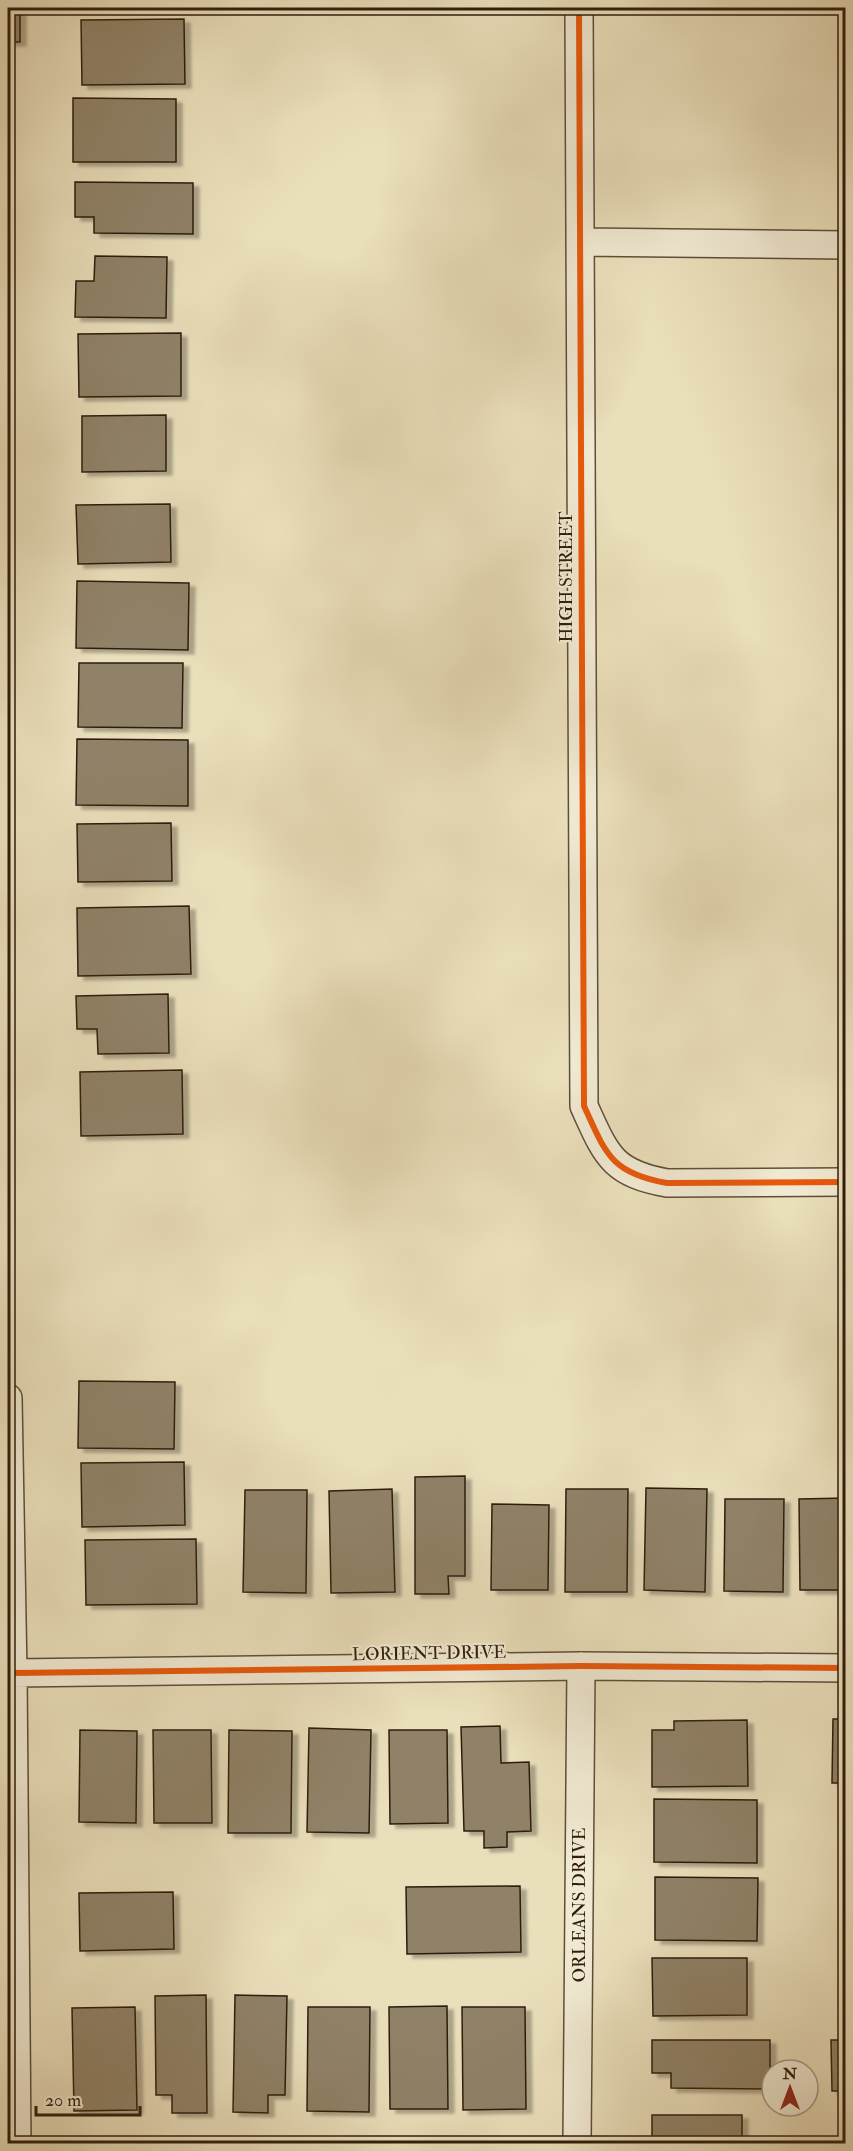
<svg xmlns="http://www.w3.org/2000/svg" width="853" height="2151" viewBox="0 0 853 2151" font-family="'IM FELL Double Pica',serif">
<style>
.building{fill:#908267;stroke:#2f1d0c;stroke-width:1.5;filter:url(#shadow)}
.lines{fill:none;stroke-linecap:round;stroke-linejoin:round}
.minor-casing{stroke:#5e4e38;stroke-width:30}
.minor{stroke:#f1ead3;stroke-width:27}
.cycleway-casing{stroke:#f1ead3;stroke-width:10}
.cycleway{stroke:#e8590c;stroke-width:6}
.labels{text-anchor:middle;stroke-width:4.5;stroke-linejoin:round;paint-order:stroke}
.street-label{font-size:18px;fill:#2f1d0c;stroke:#f1ead3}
</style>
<defs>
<filter id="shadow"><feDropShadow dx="6" dy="4" stdDeviation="1.5" flood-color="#0004"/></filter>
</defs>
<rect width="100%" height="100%" fill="#eadfbb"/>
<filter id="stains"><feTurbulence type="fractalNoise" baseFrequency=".00333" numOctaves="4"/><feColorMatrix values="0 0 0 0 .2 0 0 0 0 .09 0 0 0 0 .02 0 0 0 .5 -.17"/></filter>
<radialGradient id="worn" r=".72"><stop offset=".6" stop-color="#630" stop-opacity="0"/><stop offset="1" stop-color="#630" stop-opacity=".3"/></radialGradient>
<path class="building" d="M8,8H20V42H8Z
M184,19L185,84L82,85L81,20Z
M73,98L176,99V162H73Z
M75,182L193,183V234L94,233V217H75Z
M95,256L167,257L166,318L75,317L76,281H94Z
M181,333V396L79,397L78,334Z
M166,415V471L82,472V416Z
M170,504L171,562L78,564L76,505Z
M77,581L189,583L188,650L76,648Z
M79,663H183L182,728L78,727Z
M77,739L188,740V806L76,805Z
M171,823L172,881L78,882L77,824Z
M189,906L191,974L78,976L77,908Z
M168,994L169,1053L98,1054L97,1029H77L76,996Z
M182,1070L183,1134L81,1136L80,1072Z
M79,1381L175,1382L174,1449L78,1448Z
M184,1462L185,1525L82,1527L81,1463Z
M465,1476V1576H448L449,1594H415V1477Z
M646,1488L707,1489L705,1592L644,1590Z
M392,1489L395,1592L331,1593L329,1491Z
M566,1489H628L627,1592H565Z
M245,1490H307L306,1593L243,1592Z
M846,1498V1590H800L799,1499Z
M725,1499H784L783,1592L724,1591Z
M492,1504L549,1505L548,1590H491Z
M196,1539L197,1604L86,1605L85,1540Z
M833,1719H846V1783H832Z
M747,1720L748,1786L652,1787V1730H674V1721Z
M500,1726L501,1763L529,1762L531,1831L507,1832V1847L484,1848V1831H464L461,1727Z
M309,1728L371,1730L369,1833L307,1832Z
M80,1730L137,1731L136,1823L79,1822Z
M153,1730H211L212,1823H154Z
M229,1730L292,1731L291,1833H228Z
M389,1730H447L448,1823L390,1824Z
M654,1799L757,1800V1863L654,1862Z
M655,1877L758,1878L757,1941L655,1940Z
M520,1886L521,1952L407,1954L406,1887Z
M173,1892L174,1949L80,1951L79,1893Z
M652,1958H747V2015L653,2016Z
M206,1995L207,2113H172V2095H156L155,1996Z
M235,1995L287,1996L285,2095H268V2113L233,2112Z
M447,2006L448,2109H390L389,2007Z
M135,2007L137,2110L74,2111L72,2008Z
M308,2007H370L369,2112L307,2111Z
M462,2007H525L526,2109L463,2110Z
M652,2040H770V2089L671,2088V2073H652Z
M831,2040H846V2091H832Z
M652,2115H742V2144H652Z"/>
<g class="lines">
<defs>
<path id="minor" d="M579,8L584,1106C606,1154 611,1173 667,1183L846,1182
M580,242L846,245
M8,1398L13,1673L17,2144
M13,1673L581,1666L846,1668
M577,2144L581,1666"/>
</defs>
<use href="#minor" class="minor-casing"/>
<use href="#minor" class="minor"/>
<defs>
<path id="cycleway" d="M579,8L584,1106C606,1154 611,1173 667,1183L846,1182
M13,1673L581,1666L846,1668"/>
</defs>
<use href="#cycleway" class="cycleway-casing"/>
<use href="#cycleway" class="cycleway"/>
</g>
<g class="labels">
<g class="street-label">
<text transform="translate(566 577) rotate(-90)" y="6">HIGH STREET</text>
<text transform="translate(429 1653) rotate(-1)" y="6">LORIENT DRIVE</text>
<text transform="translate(579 1905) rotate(-90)" y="6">ORLEANS DRIVE</text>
</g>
</g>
<rect width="853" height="2151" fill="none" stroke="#eadfbb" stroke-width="30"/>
<rect x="9" y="9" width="835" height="2133" fill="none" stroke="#2f1d0c" stroke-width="3"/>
<rect x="15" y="15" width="823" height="2121" fill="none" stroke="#2f1d0c" stroke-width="1.5"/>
<g transform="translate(790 2088)"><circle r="28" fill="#f1ead3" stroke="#a39883" stroke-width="1.5"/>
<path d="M0-4.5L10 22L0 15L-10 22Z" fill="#8f2418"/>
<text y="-9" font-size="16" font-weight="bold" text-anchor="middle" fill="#2f1d0c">N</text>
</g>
<path d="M36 2106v9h104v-9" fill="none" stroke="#2f1d0c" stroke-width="3"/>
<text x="45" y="2106" font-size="18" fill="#2f1d0c" stroke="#f1ead3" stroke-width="4.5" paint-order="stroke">20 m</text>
<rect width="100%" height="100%" filter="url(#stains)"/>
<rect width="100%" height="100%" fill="url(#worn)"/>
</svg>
